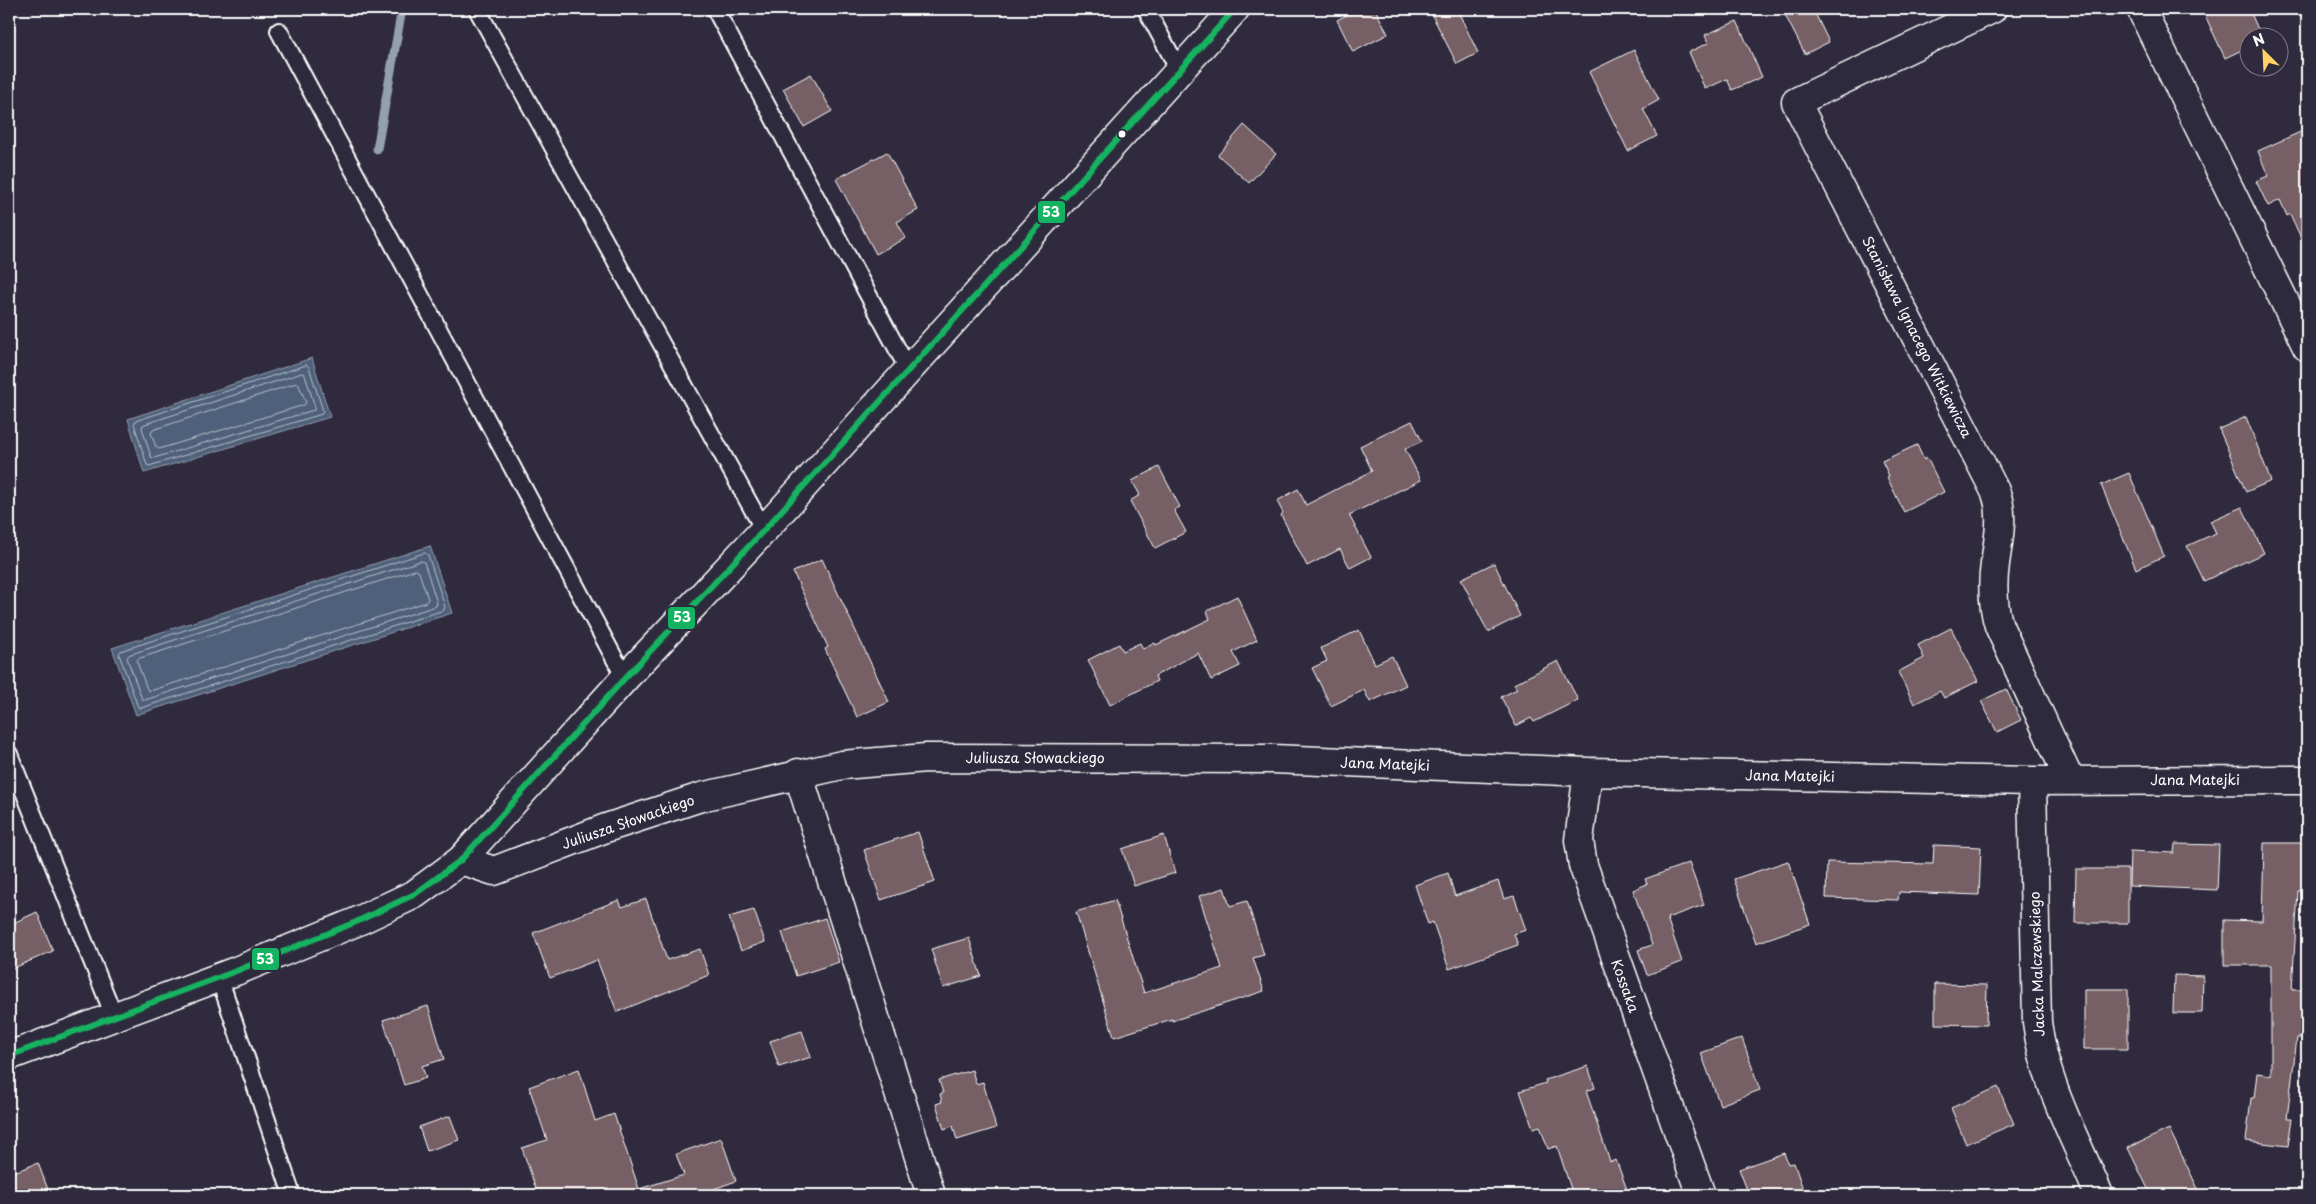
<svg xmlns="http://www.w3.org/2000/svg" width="2316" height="1204" viewBox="0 0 2316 1204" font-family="'Playpen Sans',sans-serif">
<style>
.water{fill:#4f617a;stroke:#95a0af}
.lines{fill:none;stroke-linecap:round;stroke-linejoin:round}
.shore{stroke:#b9c0ca;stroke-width:1}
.stream{stroke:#95a0af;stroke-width:9}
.building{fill:#765f65;stroke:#fff}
.lane-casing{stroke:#fff;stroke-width:20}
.street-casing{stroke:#fff;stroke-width:31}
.lane{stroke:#2f2a3d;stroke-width:16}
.street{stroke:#2f2a3d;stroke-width:28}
.bus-1-casing{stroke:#2f2a3d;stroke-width:10}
.bus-1{stroke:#13b361;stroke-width:6}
.bus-dot{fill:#fff;stroke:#2f2a3d;stroke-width:2}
.labels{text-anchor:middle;stroke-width:4;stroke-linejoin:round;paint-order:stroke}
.street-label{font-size:14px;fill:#fff;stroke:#2f2a3d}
.line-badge{stroke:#2f2a3d;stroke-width:2}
.badge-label{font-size:14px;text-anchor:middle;font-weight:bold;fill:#fff}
</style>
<rect width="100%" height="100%" fill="#2f2a3d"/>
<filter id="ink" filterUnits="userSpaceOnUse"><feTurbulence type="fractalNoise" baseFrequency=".02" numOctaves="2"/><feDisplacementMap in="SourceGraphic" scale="10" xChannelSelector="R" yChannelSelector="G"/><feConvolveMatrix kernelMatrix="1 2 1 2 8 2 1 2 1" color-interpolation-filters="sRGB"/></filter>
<g filter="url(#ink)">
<path class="water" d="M312,358L330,417L144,473L128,419Z
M430,546L452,613L136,715L112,648Z"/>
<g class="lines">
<path class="shore" d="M307,365L309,367L323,411L322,414L149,466L147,465L134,424L136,421Z
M303,373L305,375L315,407L314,410L154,458L151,457L142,428L143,425Z
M298,383L306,402L304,405L159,449L156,447L151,433L153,430Z
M425,553L428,555L445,607L444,610L141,708L138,707L119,654L121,651Z
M421,561L424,562L437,603L436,606L145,700L142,699L127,658L129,655Z
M416,570L419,572L428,599L426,602L150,691L147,689L137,662L138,659Z"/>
<path class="stream" d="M377,149L402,9"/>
</g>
<path class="building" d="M1358,9H1375L1388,34L1353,52L1337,20Z
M1429,9H1457L1478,53L1457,64Z
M1782,9H1813L1829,42L1805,54Z
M2202,9H2249L2262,38H2248V47L2225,58Z
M1737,21L1762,77L1732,90L1727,79L1705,89L1689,52L1708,43L1705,35Z
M1634,50L1659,100L1643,109L1657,136L1628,151L1589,72Z
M811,74L832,111L804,127L783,89Z
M1244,125L1276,154L1249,183L1218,155Z
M2307,129V251L2290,214L2287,216L2280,200L2268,206L2256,181L2268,176L2258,151Z
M887,152L918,210L897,222L906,238L876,254L836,179Z
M2246,417L2271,481L2246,492L2219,429Z
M1412,421L1422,441L1405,449L1421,480L1349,515L1371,557L1350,568L1340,549L1307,566L1281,515L1283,513L1277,501L1298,489L1306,505L1372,471L1360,446Z
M1917,445L1924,460L1927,458L1944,492L1904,512L1887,477L1889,476L1882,461Z
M1159,467L1180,507L1174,510L1186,532L1155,548L1130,501L1140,495L1132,481Z
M2129,473L2164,556L2136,569L2101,485Z
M2242,507L2264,553L2204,581L2187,546L2216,533L2210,521Z
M822,559L889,702L857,717L825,649L828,647L793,572Z
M1494,563L1520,616L1488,632L1461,579Z
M1237,596L1257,640L1233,652L1240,666L1211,680L1198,653L1155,676L1157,681L1110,705L1088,660L1119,644L1123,651L1140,643L1143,649L1155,643L1156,645L1210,619L1207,611Z
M1951,628L1978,681L1944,698L1940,691L1914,704L1898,672L1924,658L1918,645Z
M1359,630L1375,664L1392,656L1406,685L1370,702L1364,690L1331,706L1312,668L1327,661L1321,648Z
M1558,661L1578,700L1534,722L1531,718L1516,726L1501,697L1517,689L1514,684Z
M2006,689L2021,720L1997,732L1981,701Z
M918,832L935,882L881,900L864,850Z
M1164,835L1175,873L1134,886L1122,849Z
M2264,843H2307V891H2298L2292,990H2307V1038H2297L2287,1118H2292L2288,1146L2246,1141L2251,1098H2254L2257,1073L2271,1075V965H2224V920L2262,921Z
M2175,844L2219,845L2217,890L2129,886L2130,851L2174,853Z
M1934,845L1981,847L1979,895L1899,892L1898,900L1826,898L1827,862L1933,864Z
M1788,861L1810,924L1756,943L1734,879Z
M1689,863L1704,905L1667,918L1682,962L1647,975L1638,950L1652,945L1633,890L1647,884L1645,879Z
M2076,869H2128V923H2075Z
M1448,873L1455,896L1498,881L1504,899L1514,896L1526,930L1514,934L1518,945L1449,969L1433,922L1428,924L1415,885Z
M1224,888L1230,906L1247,901L1264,955L1253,958L1264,991L1172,1021V1019L1114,1037L1076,912L1115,900L1144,993L1222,968L1199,896Z
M646,899L667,960L700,949L709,975L617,1012L597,960L550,978L533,933L619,900L622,907Z
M754,910L765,942L741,951L729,917Z
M37,912L53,951L9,970V925Z
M825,918L839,962L796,976L782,932Z
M969,938L981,976L943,988L931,949Z
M2174,975L2203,976L2202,1013H2173Z
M1935,984L1987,985L1986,1025L1935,1024Z
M2084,989H2128V1049H2084Z
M428,1006L444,1059L422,1066L426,1078L404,1085L383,1020Z
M802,1031L811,1057L779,1067L770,1041Z
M1742,1038L1760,1090L1720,1105L1701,1053Z
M1588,1066L1595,1088L1586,1091L1610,1162L1616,1160L1629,1195H1573L1557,1146L1548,1149L1540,1126L1533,1128L1520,1091L1546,1083L1545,1080Z
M579,1069L595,1121L614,1114L639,1189L684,1175L676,1154L721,1138L736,1181L697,1195H538L522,1148L547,1140L529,1087Z
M972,1070L976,1084L983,1082L996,1128L957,1140L953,1126L944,1129L936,1104L942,1102L940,1094L943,1093L939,1080Z
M1998,1087L2014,1124L1966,1144L1951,1108Z
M450,1116L459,1140L427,1151L419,1127Z
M2169,1129L2201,1195H2151L2128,1148Z
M1784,1153L1788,1164L1794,1163L1805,1195H1749L1739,1169Z
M38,1163L50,1195H9V1174Z"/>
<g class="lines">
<defs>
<path id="lane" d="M477,9L764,530
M715,9L908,369
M1146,9L1179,70
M279,31L625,678
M9,754L114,1016
M219,977L292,1195"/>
<path id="street" d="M1992,9L1796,102L1995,491C2005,514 1998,540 1995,564C1992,585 1993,606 1999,626L2070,781
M2141,9L2307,347
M1588,772L1579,840L1583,865L1701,1195
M798,773L931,1195
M2032,781L2037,1022C2044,1083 2076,1139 2099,1195
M461,860L494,871L606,828L701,797L842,765L926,758L1273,759L1588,772L2032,781L2307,780
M9,1056L236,971L356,922L415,894L461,860L625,678L764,530L1235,9"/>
</defs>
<use href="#lane" class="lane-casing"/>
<use href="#street" class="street-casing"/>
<use href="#lane" class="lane"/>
<use href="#street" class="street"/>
<defs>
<path id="bus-1" d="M9,1056L236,971L356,922L415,894L461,860L625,678L764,530L1235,9"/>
</defs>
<use href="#bus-1" class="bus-1-casing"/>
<use href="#bus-1" class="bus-1"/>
</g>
</g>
<circle class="bus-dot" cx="1122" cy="134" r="4.5"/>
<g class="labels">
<g class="street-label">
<text transform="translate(1917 337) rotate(63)" y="5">Stanisława Ignacego Witkiewicza</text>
<text x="1035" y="763">Juliusza Słowackiego</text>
<text transform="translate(1385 764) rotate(2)" y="5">Jana Matejki</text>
<text transform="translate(1790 776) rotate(1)" y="5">Jana Matejki</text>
<text x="2195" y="785">Jana Matejki</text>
<text transform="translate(628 822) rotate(-19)" y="5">Juliusza Słowackiego</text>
<text transform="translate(2037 964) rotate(-92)" y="5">Jacka Malczewskiego</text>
<text transform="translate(1625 986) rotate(70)" y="5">Kossaka</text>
</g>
</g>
<g class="line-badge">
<rect x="1037" y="200" width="29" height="24" rx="5" fill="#13b361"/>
<rect x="667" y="606" width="29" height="24" rx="5" fill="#13b361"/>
<rect x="251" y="947" width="29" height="24" rx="5" fill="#13b361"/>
</g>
<g class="badge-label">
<text x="1051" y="217">53</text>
<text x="682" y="622">53</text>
<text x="265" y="964">53</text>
</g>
<rect width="2316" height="1204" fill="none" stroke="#2f2a3d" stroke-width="30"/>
<rect x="15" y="15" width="2286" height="1174" fill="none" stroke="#fff" stroke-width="2" filter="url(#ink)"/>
<g transform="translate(2264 52) rotate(336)"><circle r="24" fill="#2f2a3d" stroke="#827f8b"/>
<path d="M0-4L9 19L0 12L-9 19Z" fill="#ffd166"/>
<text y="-8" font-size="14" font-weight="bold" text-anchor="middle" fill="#ffffff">N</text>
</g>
</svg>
